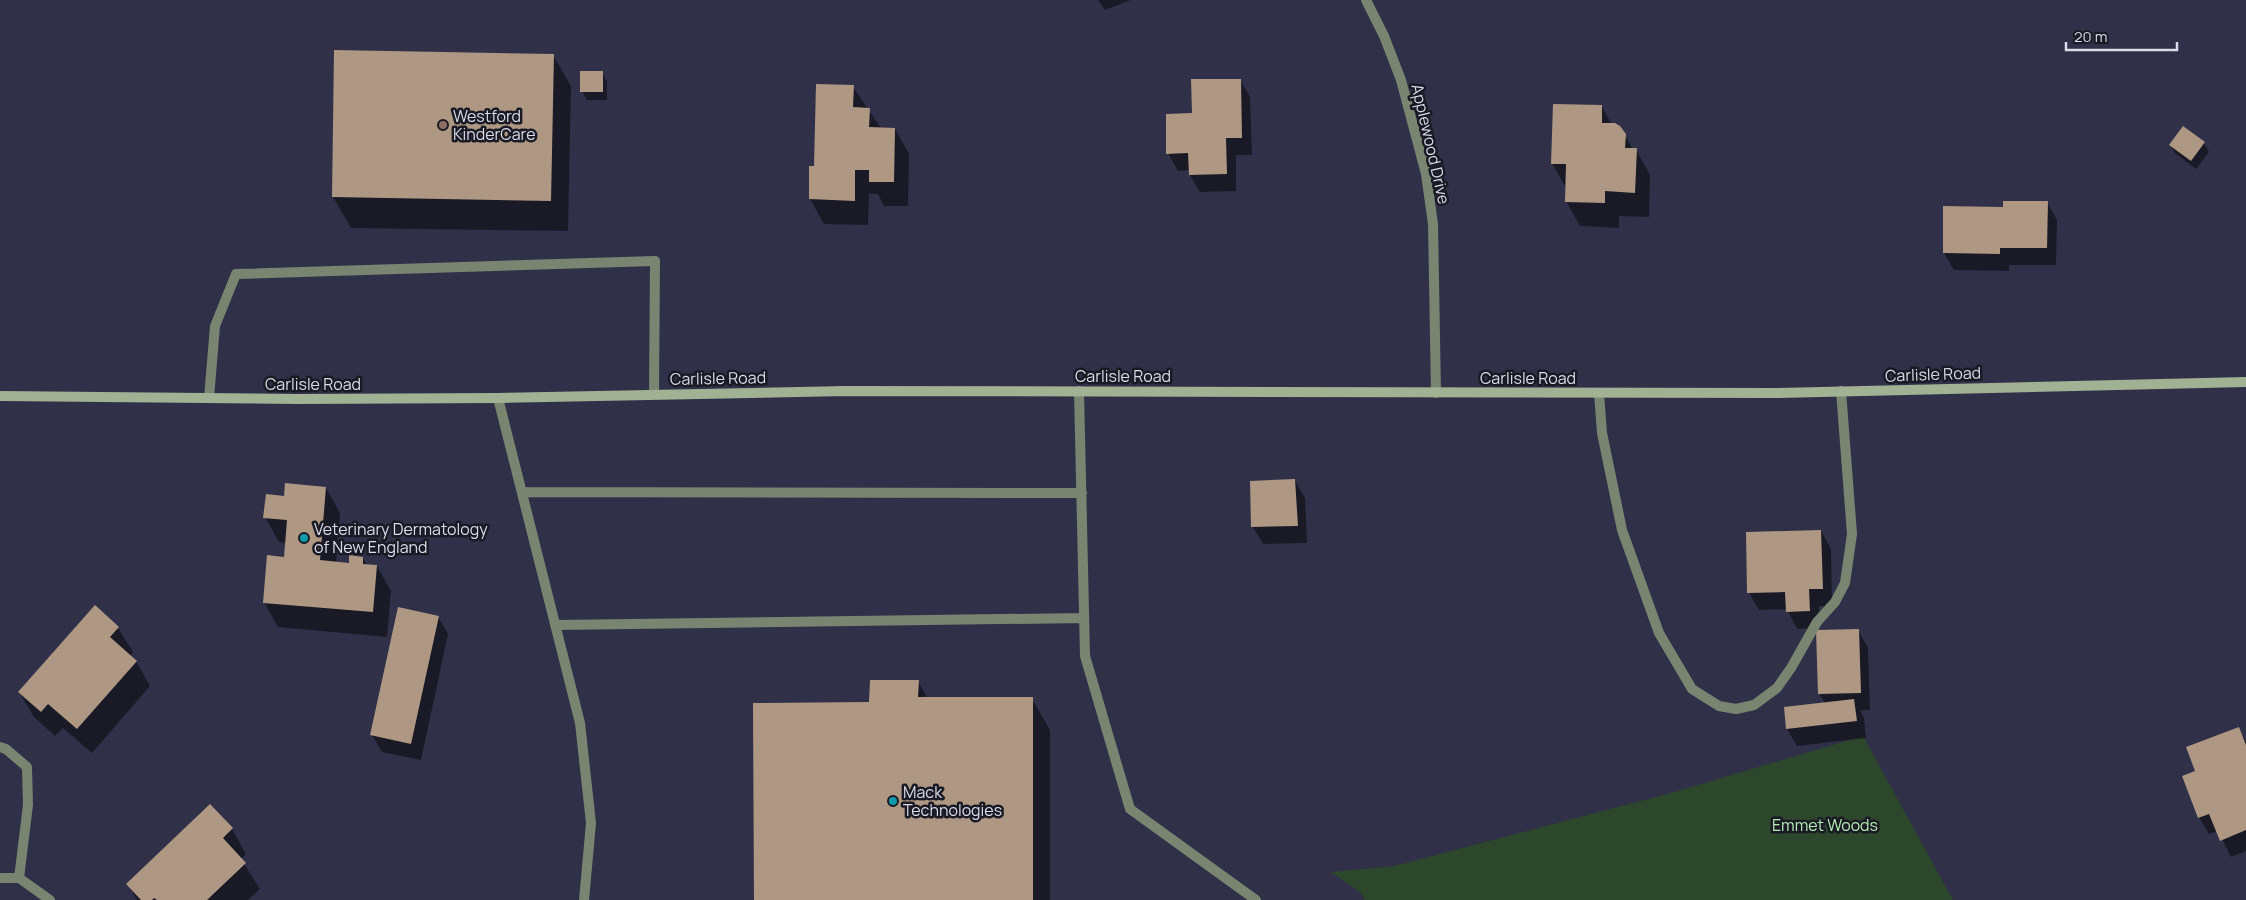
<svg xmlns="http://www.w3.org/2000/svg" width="2246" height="900" viewBox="0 0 2246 900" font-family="Manrope,sans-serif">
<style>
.green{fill:#2c472c}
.shadow{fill:#0007}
.building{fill:#ae9883}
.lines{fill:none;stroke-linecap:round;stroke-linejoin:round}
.lane{stroke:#798471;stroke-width:10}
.street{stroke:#798471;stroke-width:10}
.secondary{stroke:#a0b293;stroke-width:10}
.education-dot{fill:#8d6e63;stroke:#1a1a24;stroke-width:2}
.culture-dot{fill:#0f9aa8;stroke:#1a1a24;stroke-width:2}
.labels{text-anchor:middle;stroke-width:5;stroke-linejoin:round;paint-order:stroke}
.poi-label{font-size:16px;fill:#dadcea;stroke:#1a1a24;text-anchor:start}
.street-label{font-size:16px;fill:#dadcea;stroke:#1a1a24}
.park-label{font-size:16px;fill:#b2edb1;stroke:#1a1a24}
</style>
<rect width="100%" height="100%" fill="#303148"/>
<path class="green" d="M1863,736L1953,900H1365L1360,892L1331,872L1394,866L1671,793Z"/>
<path class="shadow" d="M1098,0H1131L1105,10Z
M553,55L571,86L568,231L351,228L333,197Z
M602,73L607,81V100H587L582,91Z
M1240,80L1250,97L1252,155H1236V191L1200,192L1190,175V170L1178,171L1168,153L1193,114Z
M853,87L881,128L895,129L909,154L908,206H884L878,194H869L868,225L824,224L810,199L811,167H816Z
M1602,107L1612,125L1625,135L1633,150H1636L1650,175L1649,217L1619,216V228L1580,226L1566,201V188L1552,163Z
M2204,143L2209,152L2196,169L2175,153L2170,145Z
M2047,202L2057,220L2056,265H2009V271L1954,270L1944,253L2004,208Z
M1295,481L1305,498L1307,543L1263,544L1253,527L1251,483Z
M326,488L340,513L336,563L350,564L363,558L367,565L377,566L391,591L387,637L278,627L264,602L285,558L286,543L279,542L265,517L285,497Z
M1821,531L1831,549L1832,606H1819V628L1797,629L1787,609L1759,610L1749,593Z
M95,606L118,628L133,652L130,656L136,661L150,686L92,753L63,728L55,736L34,717L19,692Z
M438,617L448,634L421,760L382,752L372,735Z
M1858,630L1868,648L1870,710H1860L1864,718L1866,738L1797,746L1787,729L1825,703L1819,693Z
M918,681L928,699H1032L1050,730V900H755L870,703Z
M2238,729L2246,742V851L2231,857L2218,831L2209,834L2199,817L2197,772Z
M232,829L246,854L241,859L260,889L248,900H137L128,884Z"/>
<path class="building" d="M334,50L554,54L551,201L332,197Z
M580,71H603V92H580Z
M1191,79H1241L1242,138H1226L1227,174L1189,175L1188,153L1166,154V114L1192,113Z
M816,84L854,85L853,107L870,108L869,127L895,128L894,182H869V170H855V201L809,199V166H814Z
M1553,104L1602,105V123H1615L1620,126L1626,134L1625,148H1637L1635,193L1605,191V203L1565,202L1566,164H1551Z
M2183,126L2205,142L2191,161L2169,145Z
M2003,201H2048L2047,248H2000V254L1943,253V206L2003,207Z
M1295,479L1298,526L1251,527L1250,481Z
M285,483L326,487L320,560L349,563V555L363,557V564L377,565L373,612L263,603L267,555L284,557L287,520L263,518L266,494L284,496Z
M1821,530L1823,589H1809L1810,611L1786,612L1785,592L1747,593L1746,532Z
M95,605L119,627L110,637L137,661L77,729L48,704L41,712L18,692Z
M398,607L439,616L411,744L370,735Z
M1859,629L1861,693L1818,694L1816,630Z
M870,680H919L918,697H1033V900H754L753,703L869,702Z
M1854,699L1857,721L1786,729L1784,707Z
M2239,727L2246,745V830L2220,841L2209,814L2198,818L2182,776L2195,771L2186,747Z
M210,804L233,828L223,838L246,863L207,900H157L154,898L152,900H141L126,884Z"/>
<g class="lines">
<path class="lane" d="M1079,391L1085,656L1130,809L1256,900
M1599,393L1602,433L1622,530L1659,633L1692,689L1719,706L1736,709L1754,705L1777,688L1791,668L1817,622L1835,602L1845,583L1852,534L1841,391
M209,398L215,326L236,274L655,261L654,394
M498,398L580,723L591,823L584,900
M522,492L1082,493
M555,625L1084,618"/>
<path class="street" d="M1366,0L1384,36L1401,80L1426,174L1433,224L1436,393
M0,747L6,749L27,767L28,805L19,878
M0,878H19L50,900"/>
<path class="secondary" d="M0,396L297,399L498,398L846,391L1775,393L2246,382"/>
</g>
<circle class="education-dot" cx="443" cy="125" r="5"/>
<g class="culture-dot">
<circle cx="304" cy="538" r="5"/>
<circle cx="893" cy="801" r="5"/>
</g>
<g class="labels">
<g class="poi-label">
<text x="453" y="122">Westford<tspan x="453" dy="18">KinderCare</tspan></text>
<text x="314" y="535">Veterinary Dermatology<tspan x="314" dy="18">of New England</tspan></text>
<text x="903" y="798">Mack<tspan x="903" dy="18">Technologies</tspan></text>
</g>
<g class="street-label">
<text transform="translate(1431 144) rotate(77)" y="6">Applewood Drive</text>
<text transform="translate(1933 374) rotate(-2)" y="6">Carlisle Road</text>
<text x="1123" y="382">Carlisle Road</text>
<text transform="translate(718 378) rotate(-1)" y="6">Carlisle Road</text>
<text x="1528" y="384">Carlisle Road</text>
<text x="313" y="390">Carlisle Road</text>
</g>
<g class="park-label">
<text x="1825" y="831">Emmet Woods</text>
</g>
</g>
<path d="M2066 42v8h111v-8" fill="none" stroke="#dadcea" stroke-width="2.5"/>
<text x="2074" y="42" font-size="15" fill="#dadcea" stroke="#1a1a24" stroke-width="4" paint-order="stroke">20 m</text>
</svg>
